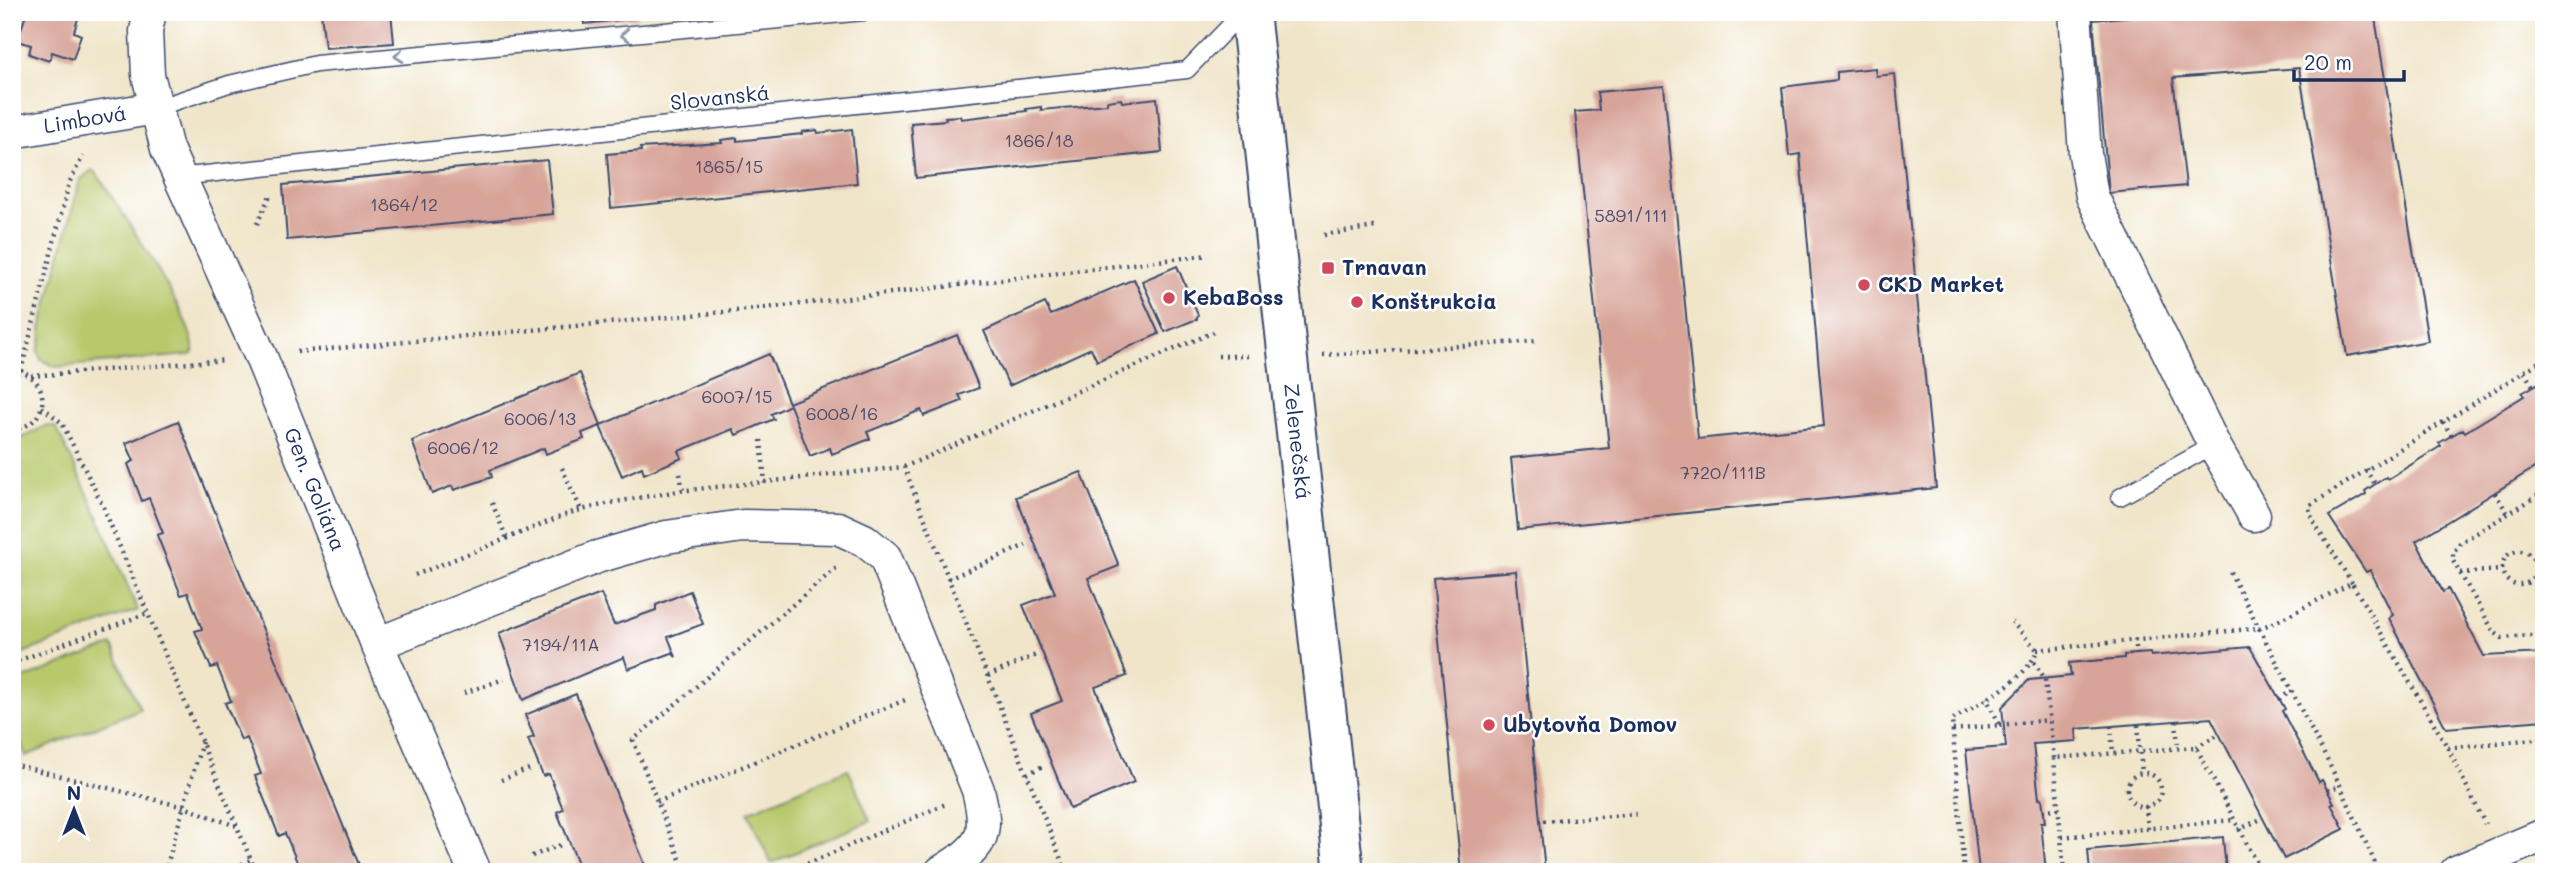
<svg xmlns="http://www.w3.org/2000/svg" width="2556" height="884" viewBox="0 0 2556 884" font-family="Mali,sans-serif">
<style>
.green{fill:#b8c86a;stroke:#6a7c64;stroke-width:2}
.building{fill:#d8a499}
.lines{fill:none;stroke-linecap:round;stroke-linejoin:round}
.service-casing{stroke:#3b4a6e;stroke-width:19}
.minor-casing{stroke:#3b4a6e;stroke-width:35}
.tertiary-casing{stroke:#3b4a6e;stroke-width:42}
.path{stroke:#3b4a6e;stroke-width:4.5;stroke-dasharray:2 5;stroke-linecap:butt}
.service{stroke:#fff;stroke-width:16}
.minor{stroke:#fff;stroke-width:32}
.tertiary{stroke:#fff;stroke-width:38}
.oneway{stroke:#8d97ae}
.poi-dot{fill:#d1495b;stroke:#fff;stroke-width:2.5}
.labels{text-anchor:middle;stroke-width:5;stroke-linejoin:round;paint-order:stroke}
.number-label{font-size:18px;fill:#4a4c6d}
.street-label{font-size:21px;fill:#1b2f5e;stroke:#fff}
.poi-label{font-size:21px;font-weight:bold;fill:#1b2f5e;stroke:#fff;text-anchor:start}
</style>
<rect width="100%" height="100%" fill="#fff"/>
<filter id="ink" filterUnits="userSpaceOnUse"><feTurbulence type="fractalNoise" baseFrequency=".0143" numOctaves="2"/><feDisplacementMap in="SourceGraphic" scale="14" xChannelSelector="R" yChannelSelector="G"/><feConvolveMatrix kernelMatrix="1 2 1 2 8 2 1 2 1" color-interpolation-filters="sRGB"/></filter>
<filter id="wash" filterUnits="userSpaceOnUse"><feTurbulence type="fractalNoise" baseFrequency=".00686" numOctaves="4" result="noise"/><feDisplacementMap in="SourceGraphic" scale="28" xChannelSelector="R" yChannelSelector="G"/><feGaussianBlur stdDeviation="1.57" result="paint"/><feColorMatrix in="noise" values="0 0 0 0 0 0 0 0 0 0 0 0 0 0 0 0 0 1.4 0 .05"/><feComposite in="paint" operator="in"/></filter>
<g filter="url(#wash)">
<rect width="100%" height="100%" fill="#f0e5c9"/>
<path class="green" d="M92,170L97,174C116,204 199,324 193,353L189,355L56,367L41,360L38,351L42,338L41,329L78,187L80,180Z
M45,426L56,427L94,507L138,610L12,657V440L24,437Z
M112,645L140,709L26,756L12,720V683Z
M848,769L870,821L771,863L748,812Z"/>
<g id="blocks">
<path class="building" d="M27,12H80L74,32L81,35L73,59L52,52L49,61L29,54L31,45L17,41Z
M321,12H391L394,43L325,48Z
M583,12H637L638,18L584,24Z
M2176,12H2374L2428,341L2347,356L2299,68L2173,78L2186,186L2109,193L2093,20Z
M1875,68L1876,76L1895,74L1936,488L1518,530L1511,458L1609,448L1575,112L1599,110L1597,92L1664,86L1698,439L1824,426L1800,154L1789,156L1782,87L1837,80V72Z
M1157,98L1162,152L916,178L911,123L946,120L945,117L960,116L961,119L1027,111L1026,109L1041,107V110L1107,104V101L1121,99L1122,102Z
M852,129L857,183L611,208L607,154L641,151L640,148L722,143L721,140L737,138V141L802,134V132L817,130L818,133Z
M547,160L553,214L287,240L283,185Z
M1177,266L1198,315L1197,319L1165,332L1142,281Z
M1134,279L1159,334L1097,361L1091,348L1009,386L984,331L1045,303L1051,315Z
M957,335L979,388L959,395L962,401L924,416L921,410L867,432L870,439L832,454L830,448L810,456L790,405L771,414L774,419L736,435L733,429L679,451L682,458L644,474L642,467L622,476L600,426L582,433L584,439L546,454L544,448L490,470L492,477L454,490L452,486L432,494L412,441L580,373L601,425L769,354L789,403Z
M2544,380V462L2416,541L2443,592L2448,589L2484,656L2544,653V720L2446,728L2389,618L2393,615L2370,570L2366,572L2329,516L2366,494L2365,491L2386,477L2388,479L2441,446L2439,443L2463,429L2465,432L2524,396L2522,393Z
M178,421L362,872H293L300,869L285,833L279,836L255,776L261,774L247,738L241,740L225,703L231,701L217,666L211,668L195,631L202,629L188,593L181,595L157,535L163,533L149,498L142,501L128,464L134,461L126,443Z
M1081,472L1119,566L1088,578L1127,676L1095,687L1134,782L1070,809L1031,713L1062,701L1023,605L1055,593L1016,497Z
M1516,571L1545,872H1461L1433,578Z
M690,591L703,624L668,637L676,657L672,653L628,669L624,657L523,700L499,633L601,594L614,625L656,610V605Z
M2250,647L2285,709L2282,711L2319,782L2322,780L2334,803L2331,804L2344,829L2284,859L2211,718L2076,729L2077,741L2033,744L2039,799L2042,798L2045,823H2041L2046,872H1979L1966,750L2006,747L2002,707L2029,680L2071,676L2069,663L2124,658V655L2150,653L2151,656Z
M576,694L648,872H589L586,865L580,868L557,812L563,809L549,774L543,776L528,739L534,737L525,715Z
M2223,837L2226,872H2090L2088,850Z"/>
</g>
</g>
<g filter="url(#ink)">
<use href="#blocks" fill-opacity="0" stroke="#3b4a6e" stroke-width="2"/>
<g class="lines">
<defs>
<path id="service" d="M156,108L229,84L316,64L864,12
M178,177L1187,70L1243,12
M2120,497L2214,445"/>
<g id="minor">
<path id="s1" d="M150,12L146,31L148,75L167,149L261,357L377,644L475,872"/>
<path d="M2075,12L2085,154L2092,196L2214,445L2254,515"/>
<path id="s2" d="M12,132L156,108"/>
<path d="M377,644L597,557L666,537L743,526L838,528L864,540L885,557L978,790C990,837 982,847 941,872"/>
<path d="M2456,872L2544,835"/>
</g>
<g id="tertiary">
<path id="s3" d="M1250,12L1344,872"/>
</g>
</defs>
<use href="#service" class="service-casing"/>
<use href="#minor" class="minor-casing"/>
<use href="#tertiary" class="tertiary-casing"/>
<path class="path" d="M257,224L271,193
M1324,235L1375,227
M297,352L767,308L1208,255
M1323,355L1537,341
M1218,356H1252
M12,371C52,372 53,427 12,429
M21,371L69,183L83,156
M2524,372L2533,386
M31,376L226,360
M42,407L62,423L102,504L256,872
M2443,422L2452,436
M761,440L765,483
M904,467L1216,331
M562,468L581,510
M2366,469L2375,484
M680,474L683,491
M2544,492L2460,543L2453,553V561L2494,632L2502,638L2544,635
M2495,493L2508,514
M492,503L507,539
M2502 568a17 17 0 1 1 34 0a17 17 0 1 1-34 0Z
M2536,567L2544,566
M2230,572L2259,628L2271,624L2352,583L2448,748L2485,824
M2460,573L2502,570
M415,575L573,512L615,502L679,491L904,467L1066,872
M948,579L1026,545
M2352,583L2312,519L2309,506L2544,359
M2135,639L2137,655
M2037,650L2259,628L2340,785L2379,872
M2034,662L2045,679L2054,758
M12,663L148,613
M988,676L1036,655
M464,693L504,679
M2279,699L2292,691
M2176,721L2178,748
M2000,725L2049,720
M2138,725L2142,773
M2111,726L2113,753
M1953,730L2000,725L1986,698
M2196,747L2219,734
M2448,748L2544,738
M12,764L184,807L236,826
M2127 790a17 17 0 1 1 34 0a17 17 0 1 1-34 0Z
M1027,774L1043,766
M501,780L532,768
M2328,791L2340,785
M657,802L905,700
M2146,806L2148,829
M2043,810L2059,809
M1544,821L1639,814
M2238,830L2263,818
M2062,837L2233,820
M532,856L563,844
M165,872L202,742
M222,872L251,860
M685,872L633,740L840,565
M788,872L948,803
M1964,872L1952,720C1979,703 2028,680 2037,650L2012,622
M2064,872L2054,758L2196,747L2262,872"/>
<use href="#service" class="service"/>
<use href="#minor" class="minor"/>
<use href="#tertiary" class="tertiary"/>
</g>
<defs><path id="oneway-chevron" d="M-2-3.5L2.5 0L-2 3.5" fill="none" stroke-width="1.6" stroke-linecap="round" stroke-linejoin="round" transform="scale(1.75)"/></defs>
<g class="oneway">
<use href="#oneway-chevron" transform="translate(625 35) rotate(175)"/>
<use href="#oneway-chevron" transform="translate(399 56) rotate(175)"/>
</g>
</g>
<g class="poi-dot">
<rect x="1321" y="261" width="14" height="14" rx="3.5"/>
<circle cx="1864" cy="285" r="7"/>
<circle cx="1169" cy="298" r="7"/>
<circle cx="1357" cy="302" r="7"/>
<circle cx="1489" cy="725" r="7"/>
</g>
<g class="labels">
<g class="number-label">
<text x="1039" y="147">1866/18</text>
<text x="729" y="173">1865/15</text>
<text x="404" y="211">1864/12</text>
<text x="1631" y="222">5891/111</text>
<text x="737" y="403">6007/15</text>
<text x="842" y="420">6008/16</text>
<text x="540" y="425">6006/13</text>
<text x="463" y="454">6006/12</text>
<text x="1723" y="479">7720/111B</text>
<text x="561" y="651">7194/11A</text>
</g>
<g class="street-label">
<text transform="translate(720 98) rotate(-6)" y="7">Slovanská</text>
<text dy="7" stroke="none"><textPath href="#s2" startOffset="74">Limbová</textPath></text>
<text dy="7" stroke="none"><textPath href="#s3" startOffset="432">Zelenečská</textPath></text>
<text dy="7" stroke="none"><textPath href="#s1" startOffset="511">Gen. Goliána</textPath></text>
</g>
<g class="poi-label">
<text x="1342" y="275">Trnavan</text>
<text x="1878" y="292">CKD Market</text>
<text x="1183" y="305">KebaBoss</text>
<text x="1371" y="309">Konštrukcia</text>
<text x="1503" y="732">Ubytovňa Domov</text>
</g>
</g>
<rect width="2556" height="884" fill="none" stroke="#fff" stroke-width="42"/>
<g transform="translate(74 810)" stroke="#ffffff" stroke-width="5" paint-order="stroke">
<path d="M0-5L12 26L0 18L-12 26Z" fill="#1b2f5e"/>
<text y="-10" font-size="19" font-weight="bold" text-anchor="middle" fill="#1b2f5e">N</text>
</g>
<path d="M2294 70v10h110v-10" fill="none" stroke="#1b2f5e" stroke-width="3.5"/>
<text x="2304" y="70" font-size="21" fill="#1b2f5e" stroke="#ffffff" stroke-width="5" paint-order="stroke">20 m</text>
</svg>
